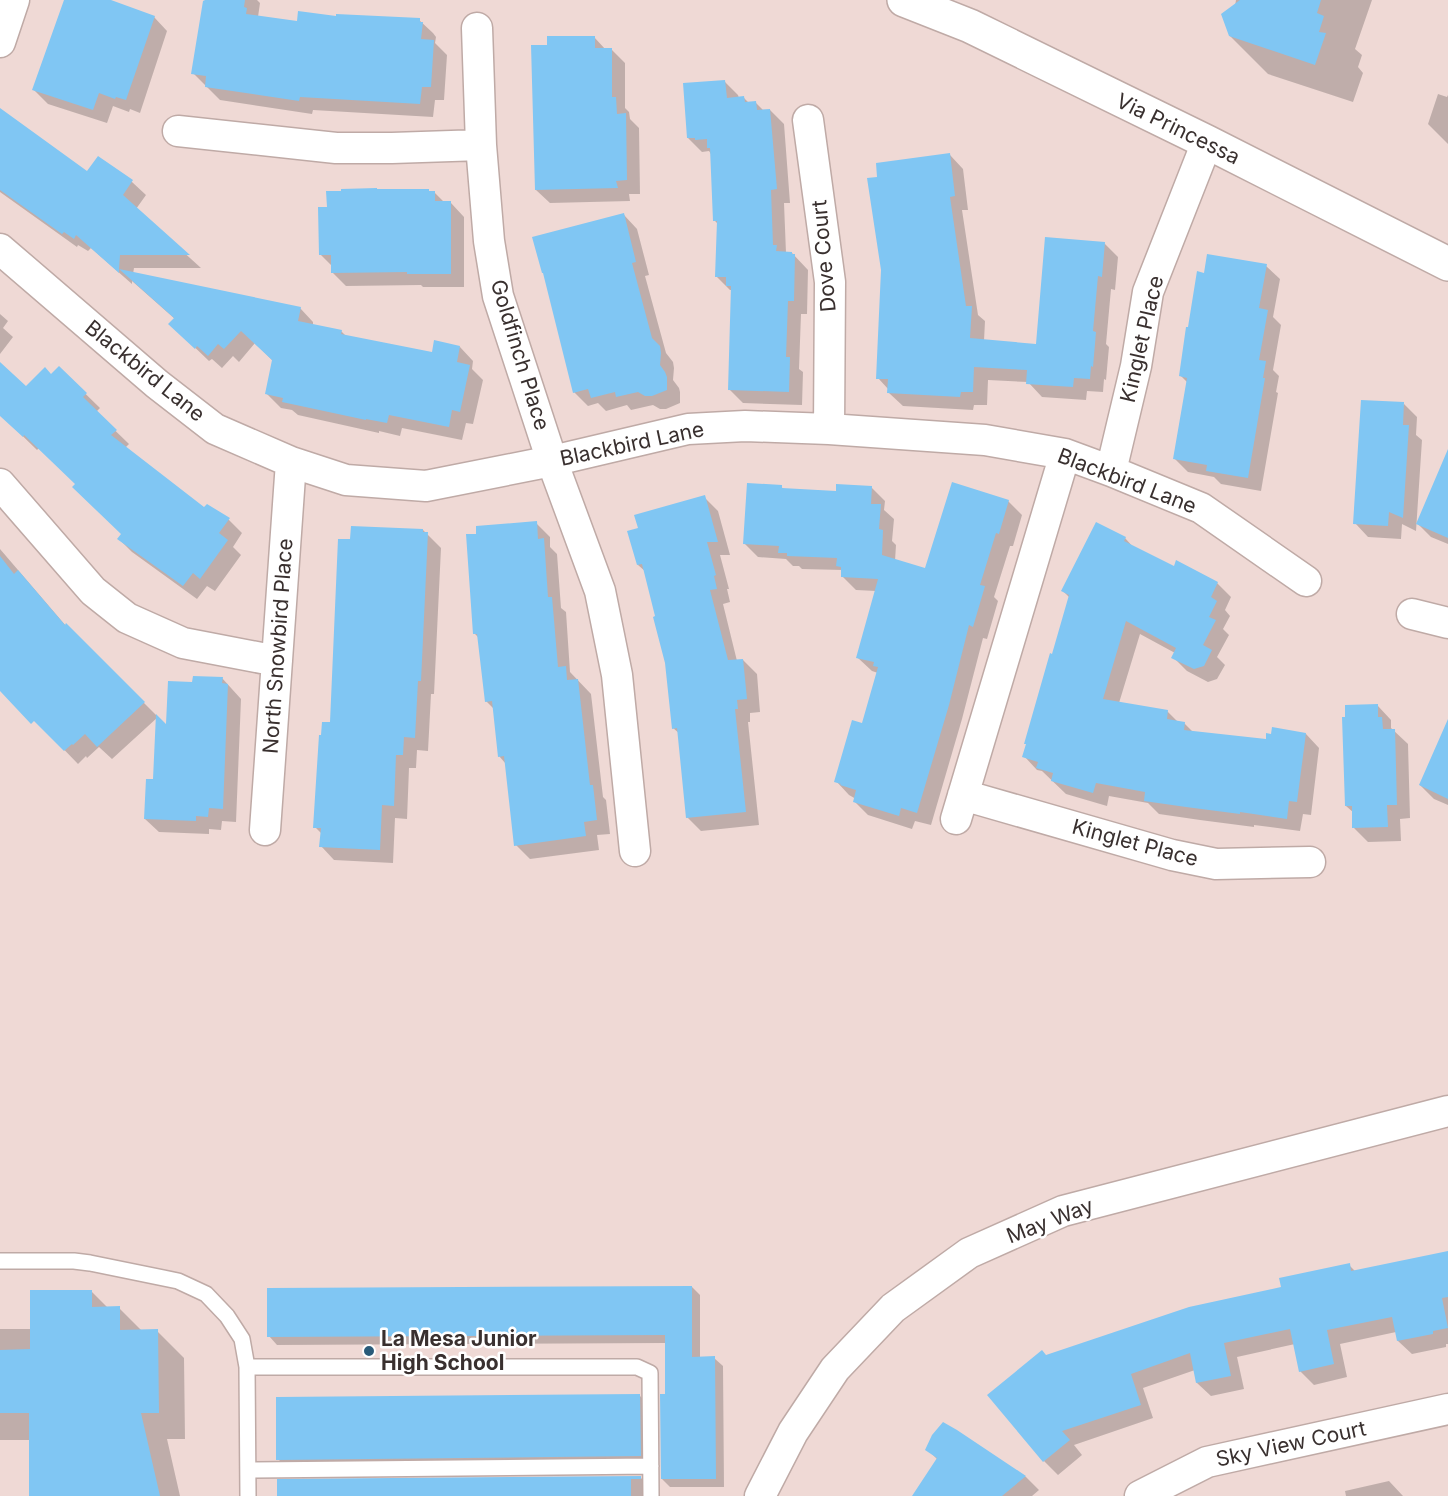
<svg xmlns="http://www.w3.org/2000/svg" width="1448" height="1496" viewBox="0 0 1448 1496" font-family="Inter,sans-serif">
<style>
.shadow{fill:#0003}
.building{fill:#80c6f3}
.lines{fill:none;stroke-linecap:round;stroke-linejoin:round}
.service-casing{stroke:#bfaaa6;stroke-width:18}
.minor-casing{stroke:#bfaaa6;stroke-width:33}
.tertiary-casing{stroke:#bfaaa6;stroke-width:36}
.service{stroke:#fff;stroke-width:15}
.minor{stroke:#fff;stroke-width:30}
.tertiary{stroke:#fff;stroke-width:33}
.poi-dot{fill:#2a5b79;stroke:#fff;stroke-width:2}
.labels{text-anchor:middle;stroke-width:5;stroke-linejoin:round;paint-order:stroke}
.street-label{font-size:21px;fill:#39302f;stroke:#fff}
.poi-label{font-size:21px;font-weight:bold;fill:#39302f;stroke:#fff;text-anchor:start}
</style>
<rect width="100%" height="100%" fill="#efd9d5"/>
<path class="shadow" d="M66,0H107L154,17L167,31L140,113L130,109L129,112L113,106L107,123L48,104L34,90Z
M206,0H257L260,3L258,17L298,23L337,17L419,20L433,33L436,37L435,43L447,55L444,100H435L433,117L313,110L312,114L220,100L193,73Z
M1236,0H1372L1355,49L1362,55L1358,67L1363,73L1353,102L1268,74L1230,36Z
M594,37L606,50H612L625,63V108L629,112L630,119L639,128L640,194H629L630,201L550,203L536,190L549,47Z
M725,82L738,95L739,98H744L749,103H756L764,111L770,110L784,124L790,203H784L786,253H792L808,270L807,314H801L799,369L803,372L802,405L743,403L729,389L732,290H730L716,276L718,224L715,221L711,154L709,151L702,152L688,138Z
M1438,94L1447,97L1448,95V144L1428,124Z
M0,130L87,173L98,158L132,182L146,195L136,209L201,268H134L133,274L300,308L313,322V326L341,331L346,336L433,354L460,347L473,361L472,369L483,380L473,424L466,423L462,440L402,428L400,436L379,431V433L298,415L292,410L281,408L267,394L273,361L255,343L239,362L233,356L222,368L212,359L209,361L184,337L175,319L132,281V284L91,248L88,251L78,245L77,247L0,192Z
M950,155L963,169L968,210H962L978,315L985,321L984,341L1037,346L1104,243L1118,257L1115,290L1111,289L1106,344L1109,347L1106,380L1104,379L1103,392L1087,391L1086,400L1042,397L1028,382L988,380L987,405H974L973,410L903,406L889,393V390L878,378Z
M434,192L445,203H451L464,217V287H423L421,285L346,286L332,272V266L320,254L328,209Z
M624,215L637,229L649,275L645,276L666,353L673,362L674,368L673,380L679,388L680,392V403L666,409H660L653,405L631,410L627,405L606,411L598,403L588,406L574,392Z
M1266,266L1280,279L1273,317L1281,325L1273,370L1279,376L1276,392L1278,393L1261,491L1221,484L1214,477L1188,472L1174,458L1187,382L1181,376L1205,274Z
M0,314L8,321L3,328L13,337L0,354Z
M0,364L26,388L52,376L59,368L100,408L96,412L129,444L125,448L205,509L229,520L242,533L233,547L241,555L215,591L207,586L197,599L132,552L119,539L122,534L77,484L39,448L37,450L0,414Z
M1404,404L1417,417L1416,435L1422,440L1416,531L1402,524L1401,539L1368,537L1355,523Z
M1448,453V544L1431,537L1418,524Z
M781,487L784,489L837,493L871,487L885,501L884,510L894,519L892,541L896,545L895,561L926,570L1008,501L1022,515L1013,546H1010L994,597L998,601L987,639L983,638L962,719L931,825L915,821L912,829L868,815L855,802L856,799L849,795L836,781L863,725L878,673L872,671L858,658L876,591L856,590L842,576L843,570L802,569L799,566H793L786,559L758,557L744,543Z
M704,497L718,511L730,555H720L729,589H727L730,602L723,604L737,661L743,660L757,674L760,712L750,713V722H748L759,825L701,831L687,817L680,734L673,728L667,663L646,572L638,565L640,529Z
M536,523L550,537V547L557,554L561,608L566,612L570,672L591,694L603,797L606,800L610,834L597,835L599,850L530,859L516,845L506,764L499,756L494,709L486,701L479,638L475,634L478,536Z
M423,530L441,548L434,694H431L428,751L417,750L416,768H409L407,819L395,818L393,863L334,860L321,846L322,834L315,827L331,723Z
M1125,538L1134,548L1174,568L1177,562L1217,583L1231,597L1225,610L1230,616L1223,629L1229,635L1217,657L1225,665L1217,679L1208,682L1187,671L1173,657L1175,653L1140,634L1119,703L1167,711L1179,723H1184L1193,732L1267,740L1306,734L1319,748L1311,815L1303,814L1300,831L1254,825V827L1200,820L1159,814L1148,803L1109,796L1107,806L1066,794L1042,771L1037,770L1024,756L1070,598L1063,591Z
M0,549L66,626V625L158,717L112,759L99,747L87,758L86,756L78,764L19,703L0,670Z
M222,678L241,699L236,822L222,821L221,830L209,829V834L159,832L145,819L168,727L194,684Z
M1378,706L1391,720V728L1408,744L1410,818L1400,819L1401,841L1368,842L1354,828V813L1346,806L1347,718Z
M1448,722V805L1434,799L1420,785Z
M1448,1253V1344H1446V1347L1412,1354L1398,1341L1396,1332L1340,1344L1347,1377L1314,1385L1300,1371L1295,1344L1237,1357L1244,1389L1211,1396L1197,1383L1195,1370L1143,1388L1153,1418L1074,1445L1082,1455L1058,1475L1044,1461L1047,1356L1283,1288L1349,1265L1356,1272Z
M692,1287L700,1295V1358H714L723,1366L724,1487H670L662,1479L667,1396L666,1343L277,1345L269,1336Z
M91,1291L108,1308H119L142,1331H157L184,1358L185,1439H167L180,1496H30V1440H0V1329H32Z
M640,1396L654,1410V1469L292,1473L278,1459Z
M943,1424L1026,1477L1039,1490L1032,1496H925L938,1460L927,1449Z
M640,1477L659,1496H278Z
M1389,1481L1403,1496H1346L1345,1491Z"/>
<path class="building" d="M64,0H111L155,16L126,100L116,97L115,99L99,93L93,110L32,90Z
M205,0H245L244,7L247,8L246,14L297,21L298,11L336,16V14L420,18V22H423L421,39L434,40L431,87H422L420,104L300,97L299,101L205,87L206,76L191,74L203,1Z
M1240,0H1321L1317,13L1324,16L1319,32L1326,33L1315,65L1229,36L1221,14Z
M547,36H595V48H612V97H616L617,114L626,113L627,180L616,181L618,188L535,190L531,45H547Z
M725,80L727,98L744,96L745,102L756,101L757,110L770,109L777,189L771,190L773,245H777L776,251L792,252V254H795L794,301H788L786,357H790L789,392L728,390L731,286H726V277H715L717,221H713L710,148H707V139L695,140V138H687L683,83Z
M0,108L87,171L98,156L133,180L123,195L190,255H120L119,269L301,307L298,321L342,330L341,334L432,352L434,340L460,346L457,362L470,365L460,412L452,410L449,427L389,415L387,423L366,419V420L282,402L283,398L265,394L272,360L241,331L224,349L218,344L208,356L197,346L195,349L168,324L174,318L119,269V273L76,235L74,239L64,232L62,234L0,190Z
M950,153L955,196L950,197L966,306H972L970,338L1036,344L1045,237L1105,242L1102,277L1098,276L1093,331L1096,332L1093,367L1091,366L1090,379L1074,378L1073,387L1026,384L1027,370L974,367L973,392H961L960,397L887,393L888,379H876L881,270L867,178L877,177L876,163Z
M377,188V189H429V191H435V201H451V274H407V272L331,273V255H319L318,207H327L326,191H341V189Z
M624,213L636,262L632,263L652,338L660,346L661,353L660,365L665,372L667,377V390L652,396H645L638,392L616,397L615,392L591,398L588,389L573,393L543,273H542L532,237Z
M1207,254L1267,264L1259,308L1268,310L1259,360L1266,361L1263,378H1265L1248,478L1206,471L1207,465L1173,459L1187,378L1179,376L1186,327H1188L1197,271L1204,273Z
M0,362L26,386L45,367L51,374L59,366L87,393L83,397L117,430L111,435L204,507L207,504L230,518L219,533L228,540L200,579L193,573L183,586L117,539L121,534L72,487L75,484L24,435L23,437L0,416Z
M1361,400L1404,402L1403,425H1409L1403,518L1389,512L1388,526L1353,524Z
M1448,449V538L1416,524Z
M952,482L1009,500L999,534L996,533L980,585L985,586L973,627L969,625L949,705L917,813L901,808L899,816L853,802L856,790L840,785L841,784L834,782L852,720L862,723L878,667L873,666L874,662L856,658L878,579L841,577V567L836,566L837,558L787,556V553H778L779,546L743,544L747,483L782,485V488L836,491V484L872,486L871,504H881L879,529L883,530L882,555L925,568Z
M705,495L718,542H707L716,575L714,576L717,589L710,590L728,660L743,659L747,699L737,700L738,709H735L746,812L686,818L677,728L672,729L665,663L653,617L655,616L642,564L637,565L627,531L638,528L634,515Z
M537,521L538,539L544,538L548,597H552L558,667L566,666L567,680L578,679L590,785H593L597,820L584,822L586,836L514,846L504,756L498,757L492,701L485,702L477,634H473L466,534H476V526Z
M1096,522L1126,537L1124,541L1174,566L1176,560L1218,582L1211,597L1217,601L1209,617L1216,620L1203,645L1212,650L1204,666L1194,669L1171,658L1176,648L1126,621L1103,699L1168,710L1167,719L1185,722L1184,730L1266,739V733L1271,734L1272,727L1306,733L1297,802L1289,801L1287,819L1240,812V814L1186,807L1144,801L1145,792L1096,783L1093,793L1051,781L1053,773L1036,768L1038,762L1022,757L1026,744H1024L1050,653L1052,654L1069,595L1061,591Z
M351,526L423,529V532H428L421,681H418L415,738L404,737L403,755H396L394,806L382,805L380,850L319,847L321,828H313L319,735H321L322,722H330L338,539H350Z
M0,556L14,574L18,570L65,625L66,623L145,702L97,747L85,734L73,745L72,744L64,751L34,721L31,724L0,691Z
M193,676L223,677L222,683L228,684L223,809L209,808L208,817L196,816V821L144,819L146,779H153L156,714L166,724L168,681L192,682Z
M1378,704V717H1382L1383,729H1395L1397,805H1387L1388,827L1352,828V806H1345L1342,717H1345V705Z
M1448,719V799L1419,785Z
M1448,1251V1297L1442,1298L1448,1328L1433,1331V1334L1397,1341L1392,1317L1327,1330L1334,1364L1299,1372L1290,1329L1224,1343L1231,1376L1196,1383L1190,1353L1131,1374L1141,1405L1062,1431L1070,1440L1043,1462L987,1395L1042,1350L1046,1355L1189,1307L1281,1287L1279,1278L1350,1263L1351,1271Z
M692,1286V1357L715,1356L716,1479H661L660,1394H665V1335L267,1337V1288Z
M30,1290H92V1307L120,1306V1330L158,1329L159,1413H141L160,1496H29V1413H0V1350L30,1349Z
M640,1394L641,1456L276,1460V1397Z
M943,1422L957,1430L1026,1476L1002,1496H912L937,1458L925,1450L932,1435Z
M641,1476V1479H631V1496H277V1479Z"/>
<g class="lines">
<defs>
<path id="service" d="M0,1261H74L90,1263L178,1281L206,1294L227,1316L242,1339L247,1367L248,1496
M247,1367H637L650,1373L651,1496
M248,1470L651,1466"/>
<path id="minor" d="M477,28L481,145L489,241L498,296L552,461L600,591L617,675L635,851
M0,42L14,0
M808,120L830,282L829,429
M178,131L336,148H392L481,145
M0,249L157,384L215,429L291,462L346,480L426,486L552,461L688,429L745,426L829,429L985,440L1065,454L1111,471L1201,508L1306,581
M1111,471L1136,366L1148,292L1207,142
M0,484L93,591L127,618L183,643L277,661
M1412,614L1448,623
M963,795L1172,855L1216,864L1310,862
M956,819L1065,454
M265,830L291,462
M760,1496L793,1432L835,1369L893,1308L969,1253L1063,1211L1448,1111
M1140,1496L1207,1462L1448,1409"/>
<path id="tertiary" d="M904,0L970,26L1207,142L1448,264"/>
</defs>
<use href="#service" class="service-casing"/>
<use href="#minor" class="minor-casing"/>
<use href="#tertiary" class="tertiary-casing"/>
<use href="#service" class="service"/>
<use href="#minor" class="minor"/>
<use href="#tertiary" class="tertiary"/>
</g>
<circle class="poi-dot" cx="369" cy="1351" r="6"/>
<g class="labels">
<g class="street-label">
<text transform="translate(1178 129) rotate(26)" y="7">Via Princessa</text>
<text transform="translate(824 256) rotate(-95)" y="7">Dove Court</text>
<text transform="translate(1142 339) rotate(-77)" y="7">Kinglet Place</text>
<text transform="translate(520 355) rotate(73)" y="7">Goldfinch Place</text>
<text transform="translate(145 371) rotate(39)" y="7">Blackbird Lane</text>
<text transform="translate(632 444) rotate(-12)" y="7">Blackbird Lane</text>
<text transform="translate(1127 481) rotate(21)" y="7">Blackbird Lane</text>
<text transform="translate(278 646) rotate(-86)" y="7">North Snowbird Place</text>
<text transform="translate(1135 843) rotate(15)" y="7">Kinglet Place</text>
<text transform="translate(1050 1221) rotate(-21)" y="7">May Way</text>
<text transform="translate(1291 1444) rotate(-12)" y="7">Sky View Court</text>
</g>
<g class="poi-label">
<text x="381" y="1346">La Mesa Junior<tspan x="381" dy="24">High School</tspan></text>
</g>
</g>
</svg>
